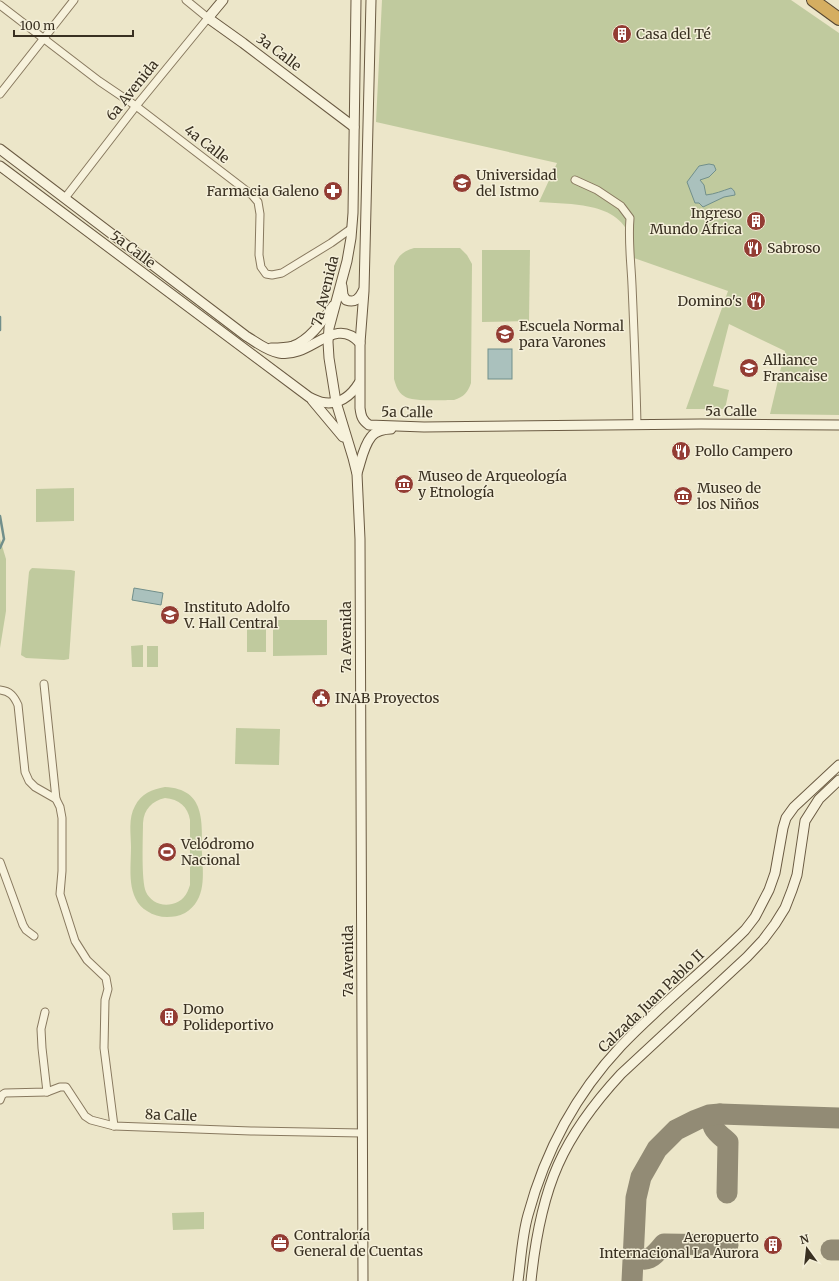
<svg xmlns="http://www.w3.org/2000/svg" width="839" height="1281" viewBox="0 0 839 1281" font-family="Merriweather,serif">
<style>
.green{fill:#c0ca9e;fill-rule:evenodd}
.water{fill:#aac1bd;stroke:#718f8b}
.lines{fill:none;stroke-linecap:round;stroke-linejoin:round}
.stream{stroke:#718f8b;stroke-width:2.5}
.taxiway{stroke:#928b75;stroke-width:21}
.street-casing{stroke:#88795f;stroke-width:9}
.secondary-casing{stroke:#6a5a42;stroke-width:11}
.highway-casing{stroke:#564733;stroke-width:14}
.street{stroke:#f7f2dc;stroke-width:7}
.secondary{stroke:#f7f2dc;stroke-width:9}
.highway{stroke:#d5ae61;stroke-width:12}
.labels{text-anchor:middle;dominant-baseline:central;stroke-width:3;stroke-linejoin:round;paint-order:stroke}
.poi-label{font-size:14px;fill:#393021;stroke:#f4efd9;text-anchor:start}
.street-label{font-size:14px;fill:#393021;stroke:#f4efd9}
</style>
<rect width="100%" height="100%" fill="#ece6c9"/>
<g class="green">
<path d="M 382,0 L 791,0 L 839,33 L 839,415 L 770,414 L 785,351 L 729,324 L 713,386 L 729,390 L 725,409 L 686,409 L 728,291 L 634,258 C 632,202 582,205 539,202 L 557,163 L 376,122 Z"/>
<path d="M 414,248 L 460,248 L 467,255 L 472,264 L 471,383 C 468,392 464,397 454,400 C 443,400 411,402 404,396 C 398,392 396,386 394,379 L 394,266 C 398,256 403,251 414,248 Z"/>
<polygon points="482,250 530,250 529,321 482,322"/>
<polygon points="74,488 74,521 36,522 36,489"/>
<polygon points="0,539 6,559 6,611 0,648"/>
<polygon points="32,568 71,570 75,571 69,659 64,660 26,658 21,655 29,572 30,570"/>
<rect x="247" y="620" width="19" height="32"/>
<polygon points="273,620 327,620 327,655 273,656"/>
<polygon points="143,645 143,667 132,667 131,646"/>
<rect x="147" y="646" width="11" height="21"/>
<polygon points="236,728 280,729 279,765 235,764"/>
<path d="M 165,787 C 206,789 202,822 202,853 C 203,874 207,900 185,913 C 179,916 173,917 167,917 C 160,917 153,915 147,911 C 126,898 131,869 131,847 C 131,834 128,818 135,806 C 141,794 152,789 165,787 ZM 165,798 C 179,799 188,807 190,820 L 190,885 C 187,895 182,902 172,904 C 161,907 150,901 146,892 C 141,881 143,837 143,823 C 144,809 152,801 165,798 Z"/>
<polygon points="204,1212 204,1229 173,1230 172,1213"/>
</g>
<g class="water">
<path d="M 709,164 L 714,165 L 716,170 L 709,177 L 700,180 L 704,185 L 706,195 C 715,194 722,191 731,188 C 734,190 735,192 735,195 L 724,197 L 703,207 L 699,203 L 695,203 L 687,182 L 699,166 Z"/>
<rect x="488" y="349" width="24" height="30"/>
<polygon points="134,588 163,593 161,605 132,600"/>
</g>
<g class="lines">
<g class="stream">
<polyline points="0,317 0,330"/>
<polyline points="0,516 4,539 0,548"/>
</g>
<g class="taxiway">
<path d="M 720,1114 C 704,1125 719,1134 728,1142 L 727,1193"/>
<polyline points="831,1250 839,1250"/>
<path d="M 633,1252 C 646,1267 655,1255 664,1244 L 728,1245"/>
<polyline points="632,1281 636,1198 641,1177 657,1149 676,1130 696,1120 709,1115 720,1114 839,1118"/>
</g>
<g class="street-casing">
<g id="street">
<polyline points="0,5 99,81 136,106 252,195 258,202 260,214 259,255 261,267 266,274 272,275 282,273 331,243 352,228"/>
<polyline points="0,94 74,0"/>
<path d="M 575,180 L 597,190 L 621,206 L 630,218 C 628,240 631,262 632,285 C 634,331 636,378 637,425"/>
<polyline points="65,198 136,106 208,18 186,0"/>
<polyline points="44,684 56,799"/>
<path d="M 0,690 C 10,691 14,696 18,705 L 25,772 L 29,781 L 35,787 L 56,799 L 60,807 L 62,818 L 62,871 L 60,894 L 75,941 L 87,960 L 106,978 L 108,989 L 105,1000 L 104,1048 L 114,1126"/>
<polyline points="0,862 23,925 26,930 34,936"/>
<polyline points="45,1012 41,1029 42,1048 47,1092"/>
<polyline points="0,1100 2,1095 5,1093 47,1092 60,1087 66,1087 85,1116 91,1120 114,1126 251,1131 362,1133"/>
</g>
</g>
<g class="secondary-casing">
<g id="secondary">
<polyline points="223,0 208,18 243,43 354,127"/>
<polyline points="356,0 353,213 351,238 347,261 329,328 328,342 329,358 336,402 353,458 357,474 360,539 363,1281"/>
<path d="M 371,0 L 364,291 L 360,343 L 360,408 C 361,416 362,420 369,425 L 424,427 L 701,424 L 839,425"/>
<path d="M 0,149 L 246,336 C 256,342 267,351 279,353 C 311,359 334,314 360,343"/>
<path d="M 0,166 L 309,397 C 313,399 317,401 321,402 C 338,406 351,396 359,383"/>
<path d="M 342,286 L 343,295 L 346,300 C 355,303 359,299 363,291"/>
<path d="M 271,348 C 278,348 286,348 293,346 C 311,339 323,320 333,306"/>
<polyline points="312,400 343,437"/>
<path d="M 357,473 C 361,462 363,447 371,437 C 375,431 385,429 391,429"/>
<path d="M 518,1281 C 521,1259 522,1236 528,1215 C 545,1152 576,1094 621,1046 C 660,1005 705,970 745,930 L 755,917 L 769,890 L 775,873 L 783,828 L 786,818 L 794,807 L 839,765"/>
<path d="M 531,1281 C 535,1242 542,1201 558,1165 C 573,1131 596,1101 621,1074 L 747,957 L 763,940 L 775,924 L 785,908 L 792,890 L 797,875 L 805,821 L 819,799 L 839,780"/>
</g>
</g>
<g class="highway-casing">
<polyline id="highway" points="813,0 839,19"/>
</g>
<use href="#street" class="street"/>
<use href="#secondary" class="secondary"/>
<use href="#highway" class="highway"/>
</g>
<defs>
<g id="building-disc" transform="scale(1)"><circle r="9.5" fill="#933c33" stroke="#f4efd9"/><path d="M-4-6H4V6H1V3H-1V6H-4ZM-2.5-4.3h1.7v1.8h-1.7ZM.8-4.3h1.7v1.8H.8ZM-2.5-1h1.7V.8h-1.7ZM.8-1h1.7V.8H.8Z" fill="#fff"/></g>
<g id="university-disc" transform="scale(1)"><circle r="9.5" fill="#933c33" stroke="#f4efd9"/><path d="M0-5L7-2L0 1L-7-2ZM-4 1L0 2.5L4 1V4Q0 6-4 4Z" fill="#fff"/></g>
<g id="pharmacy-disc" transform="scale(1)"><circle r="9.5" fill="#933c33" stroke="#f4efd9"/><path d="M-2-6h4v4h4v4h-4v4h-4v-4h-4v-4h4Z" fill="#fff"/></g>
<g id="restaurant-disc" transform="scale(1)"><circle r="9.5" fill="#933c33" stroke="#f4efd9"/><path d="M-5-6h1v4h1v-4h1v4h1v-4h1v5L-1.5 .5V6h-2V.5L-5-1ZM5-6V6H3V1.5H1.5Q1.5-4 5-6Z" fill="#fff"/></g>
<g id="school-disc" transform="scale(1)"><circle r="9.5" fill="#933c33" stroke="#f4efd9"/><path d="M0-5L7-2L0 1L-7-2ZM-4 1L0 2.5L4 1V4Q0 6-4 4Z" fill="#fff"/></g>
<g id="museum-disc" transform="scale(1)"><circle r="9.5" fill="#933c33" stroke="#f4efd9"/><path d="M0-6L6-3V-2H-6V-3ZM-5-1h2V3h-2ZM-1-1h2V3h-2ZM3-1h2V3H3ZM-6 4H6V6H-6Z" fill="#fff"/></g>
<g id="civic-disc" transform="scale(1)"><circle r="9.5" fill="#933c33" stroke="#f4efd9"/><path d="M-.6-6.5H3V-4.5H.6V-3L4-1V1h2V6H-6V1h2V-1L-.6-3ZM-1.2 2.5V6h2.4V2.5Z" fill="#fff"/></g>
<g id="stadium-disc" transform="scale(1)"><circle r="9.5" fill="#933c33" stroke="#f4efd9"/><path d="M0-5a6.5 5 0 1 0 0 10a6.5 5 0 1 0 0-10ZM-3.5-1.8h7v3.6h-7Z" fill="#fff"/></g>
<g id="office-disc" transform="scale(1)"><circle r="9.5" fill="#933c33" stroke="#f4efd9"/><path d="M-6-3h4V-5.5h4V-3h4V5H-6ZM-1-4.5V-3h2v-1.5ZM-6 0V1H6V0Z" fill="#fff"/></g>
</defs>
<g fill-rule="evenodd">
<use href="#building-disc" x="622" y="34"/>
<use href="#university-disc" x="462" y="183"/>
<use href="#pharmacy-disc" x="333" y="191"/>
<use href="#building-disc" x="756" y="221"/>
<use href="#restaurant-disc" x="753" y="248"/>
<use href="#restaurant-disc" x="756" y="301"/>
<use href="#school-disc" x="505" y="334"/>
<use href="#school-disc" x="749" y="368"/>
<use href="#restaurant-disc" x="681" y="451"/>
<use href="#museum-disc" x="404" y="484"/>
<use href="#museum-disc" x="683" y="496"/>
<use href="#school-disc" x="170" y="615"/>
<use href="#civic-disc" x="321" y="698"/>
<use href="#stadium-disc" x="167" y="852"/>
<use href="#building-disc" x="169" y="1017"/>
<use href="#office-disc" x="280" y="1243"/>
<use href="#building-disc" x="773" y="1245"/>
</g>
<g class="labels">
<g class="poi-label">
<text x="636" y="34">Casa del Té</text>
<text x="476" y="175">Universidad<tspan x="476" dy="16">del Istmo</tspan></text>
<text x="319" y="191" text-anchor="end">Farmacia Galeno</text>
<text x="742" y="213" text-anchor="end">Ingreso<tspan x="742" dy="16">Mundo África</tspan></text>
<text x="767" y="248">Sabroso</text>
<text x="742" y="301" text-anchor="end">Domino's</text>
<text x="519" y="326">Escuela Normal<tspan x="519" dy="16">para Varones</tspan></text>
<text x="763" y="360">Alliance<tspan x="763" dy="16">Francaise</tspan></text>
<text x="695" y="451">Pollo Campero</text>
<text x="418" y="476">Museo de Arqueología<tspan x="418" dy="16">y Etnología</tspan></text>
<text x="697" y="488">Museo de<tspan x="697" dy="16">los Niños</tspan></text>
<text x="184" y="607">Instituto Adolfo<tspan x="184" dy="16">V. Hall Central</tspan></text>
<text x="335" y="698">INAB Proyectos</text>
<text x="181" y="844">Velódromo<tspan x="181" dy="16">Nacional</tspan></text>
<text x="183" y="1009">Domo<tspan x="183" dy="16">Polideportivo</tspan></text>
<text x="294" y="1235">Contraloría<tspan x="294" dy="16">General de Cuentas</tspan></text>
<text x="759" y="1237" text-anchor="end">Aeropuerto<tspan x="759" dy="16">Internacional La Aurora</tspan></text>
</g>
<g class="street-label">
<text transform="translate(279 52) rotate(37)">3a Calle</text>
<text transform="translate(132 90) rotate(-51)">6a Avenida</text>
<text transform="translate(207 144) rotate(38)">4a Calle</text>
<text transform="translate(133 249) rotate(37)">5a Calle</text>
<text transform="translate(325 291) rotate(-76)">7a Avenida</text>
<text x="731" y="411">5a Calle</text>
<text transform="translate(407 412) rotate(1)">5a Calle</text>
<text transform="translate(346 637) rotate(-90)">7a Avenida</text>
<text transform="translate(348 961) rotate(-90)">7a Avenida</text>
<text transform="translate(651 1001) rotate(-44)">Calzada Juan Pablo II</text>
<text transform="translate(171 1115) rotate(2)">8a Calle</text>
</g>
</g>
<g transform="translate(807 1249) rotate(345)" stroke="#f4efd9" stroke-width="3" paint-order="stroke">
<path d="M0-3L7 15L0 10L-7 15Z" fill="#393021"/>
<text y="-6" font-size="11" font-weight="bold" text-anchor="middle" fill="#393021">N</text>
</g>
<path d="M14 30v6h119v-6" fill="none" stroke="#393021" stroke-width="2"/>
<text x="20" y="30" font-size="12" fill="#393021" stroke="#f4efd9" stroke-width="3" paint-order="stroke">100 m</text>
</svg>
